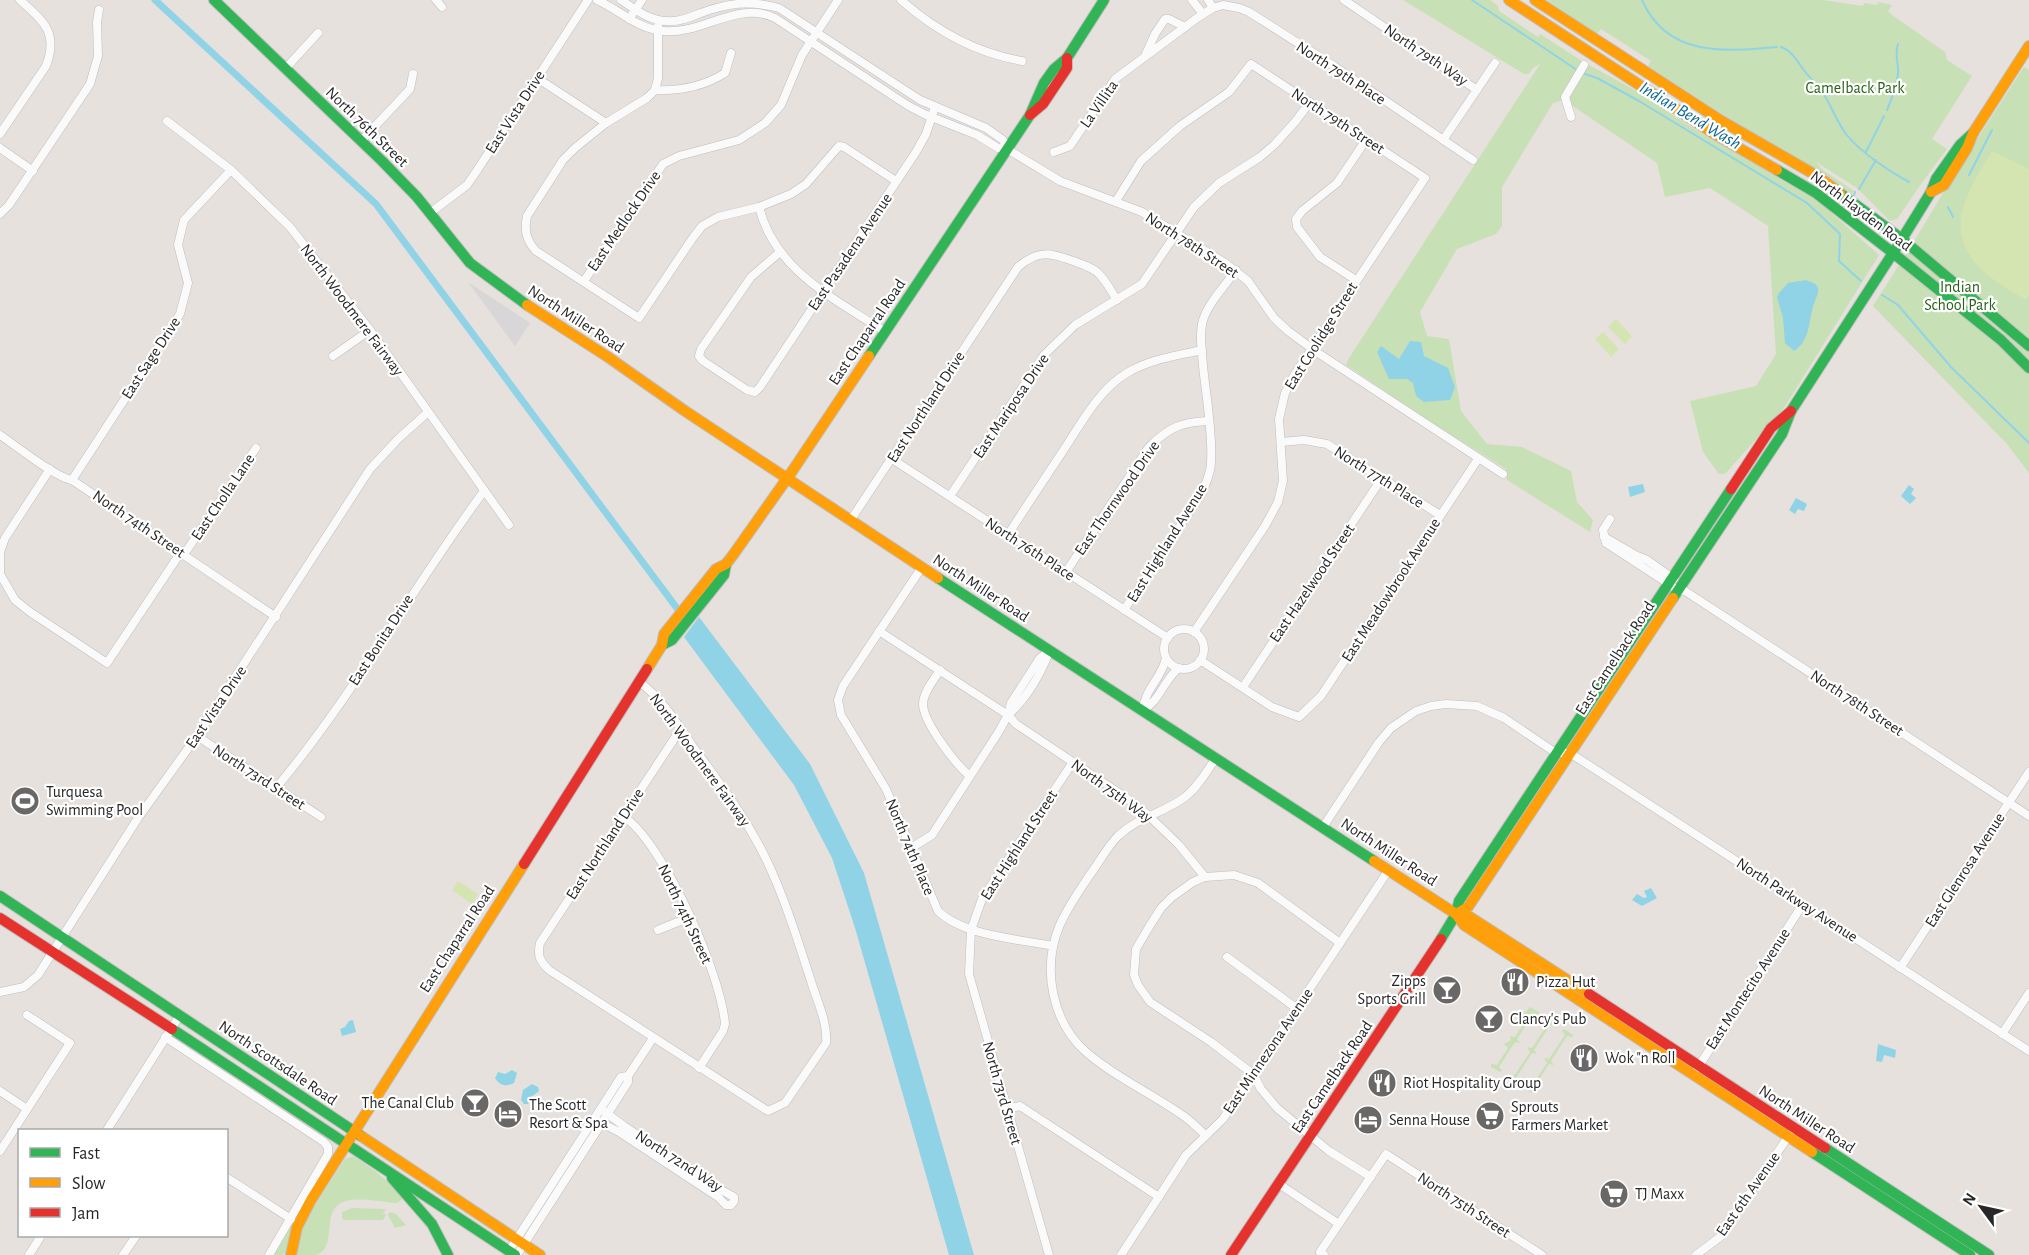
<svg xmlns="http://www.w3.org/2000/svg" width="2029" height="1255" viewBox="0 0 2029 1255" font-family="'Alegreya Sans',sans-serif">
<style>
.industrial{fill:#d9d6d8}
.green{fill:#c8e0b5}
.pitch{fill:#d4e5b2}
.water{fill:#90d3e7}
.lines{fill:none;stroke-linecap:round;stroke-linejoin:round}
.stream{stroke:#90d3e7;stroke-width:2}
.canal{stroke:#90d3e7;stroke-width:7}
.street-casing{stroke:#bfbdbe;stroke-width:9}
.fast-casing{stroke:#bfbdbe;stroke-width:12}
.slow-casing{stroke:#bfbdbe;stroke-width:12}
.jam-casing{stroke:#bfbdbe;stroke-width:12}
.street{stroke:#fbfafa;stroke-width:8}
.fast{stroke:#30b455;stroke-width:10}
.slow{stroke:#ff9f0a;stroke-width:10}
.jam{stroke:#e5322d;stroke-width:10}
.labels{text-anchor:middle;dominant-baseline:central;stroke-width:4.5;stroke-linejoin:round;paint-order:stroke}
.street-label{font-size:16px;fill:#272727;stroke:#fff}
.park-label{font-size:16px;fill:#2a611a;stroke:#fff}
.poi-label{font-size:16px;fill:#272727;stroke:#fff;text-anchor:start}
.water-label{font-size:18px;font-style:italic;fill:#0f6993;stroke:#fff}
</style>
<rect width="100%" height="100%" fill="#e6e1dc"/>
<polygon class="industrial" points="468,282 530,323 515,346"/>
<g class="green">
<polygon points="1403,0 1490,0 1498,6 1499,11 1538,37 1540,34 1585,63 1633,89 1696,130 1818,201 1879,255 1784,408 1725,474 1719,474 1703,452 1690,401 1756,386 1776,354 1768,226 1710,188 1665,197 1657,163 1564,100 1553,103 1502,187 1502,226 1496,234 1457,249 1420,312 1427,336 1449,339 1461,411 1487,444 1522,447 1571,471 1577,502 1593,520 1590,532 1507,480 1506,469 1434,424 1346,365 1349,358 1540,64 1533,68 1529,74 1524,74"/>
<polygon points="1547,0 1823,0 1863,6 1864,3 1877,5 1878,2 1892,5 1888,11 1892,15 1945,52 1947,60 1972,76 1932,139 1947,149 1921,184 1897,219 1890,221 1857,188 1816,162 1823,170 1854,191 1852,194 1818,170 1722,114 1648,66 1651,61 1601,29 1597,34"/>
<polygon points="2024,67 2029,70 2029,473 2007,444 1873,306 1921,230 1955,173"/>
<polygon points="1530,1007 1539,1012 1538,1015 1533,1014 1517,1039 1520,1043 1515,1042 1499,1067 1502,1070 1500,1072 1491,1067 1491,1064 1497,1065 1508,1048 1504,1044 1511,1040 1510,1036 1515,1037 1526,1020 1522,1016"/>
<polygon points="1547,1018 1556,1024 1556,1026 1550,1025 1534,1050 1537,1054 1532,1053 1516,1078 1520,1081 1517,1083 1508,1078 1508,1075 1514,1076 1530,1052 1527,1047 1532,1048 1548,1024 1545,1020"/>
<polygon points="1564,1029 1573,1035 1573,1037 1567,1036 1551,1061 1554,1065 1549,1064 1533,1089 1536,1092 1534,1094 1525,1089 1525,1086 1531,1087 1547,1063 1544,1058 1549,1059 1565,1035 1562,1031"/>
<polygon points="331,1152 332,1154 294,1222 287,1252 282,1255 273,1255"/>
<path d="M 353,1156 L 375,1171 L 405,1197 L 397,1203 C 381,1202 362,1197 346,1201 C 318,1209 340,1247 316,1255 C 311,1255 303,1255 297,1255 L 296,1252 L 301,1230 L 305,1221 L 345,1159 Z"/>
<polygon points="352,1208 386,1209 383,1214 386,1214 383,1220 344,1220 342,1218 342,1212"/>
<polygon points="390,1212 396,1214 406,1225 395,1228 388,1215"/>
</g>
<g class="pitch">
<path d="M 1992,151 L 2029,169 L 2029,295 L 2025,300 C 2012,291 1995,282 1983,271 C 1940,231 1968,191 1992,151 Z"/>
<polygon points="1616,319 1632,336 1625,344 1608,327"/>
<polygon points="1603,332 1619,349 1611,357 1595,339"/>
<polygon points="458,881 478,894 472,904 452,890"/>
</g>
<g class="water">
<path d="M 1806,280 C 1810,282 1817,283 1818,288 C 1819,294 1814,302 1813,307 C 1808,325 1810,340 1794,351 L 1785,343 L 1783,318 L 1777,297 L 1779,293 L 1788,283 Z"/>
<polygon points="1410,341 1421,342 1424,356 1448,368 1455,387 1450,400 1424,402 1416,396 1413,383 1407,379 1389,379 1377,352 1381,346 1399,359"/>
<polygon points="1643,484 1645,492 1630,497 1628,487"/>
<polygon points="1909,485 1914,489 1911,494 1916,498 1910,504 1901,496"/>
<polygon points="1796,498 1807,504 1804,511 1798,509 1795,514 1789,510"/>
<polygon points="699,617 810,764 864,873 974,1255 949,1255 855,928 832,858 794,785 684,637"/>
<polygon points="31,789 31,791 34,791 35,794 38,794 36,805 33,810 30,811 29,808 26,808 25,805 15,804 14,799 18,798 18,795 22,794 23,797 26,796 25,790"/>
<polygon points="1651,888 1657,898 1642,906 1632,900 1637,894 1644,898 1647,897 1644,891"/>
<polygon points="353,1020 356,1032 342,1036 340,1029 345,1027 349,1021"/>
<polygon points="1878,1044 1896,1050 1895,1058 1884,1055 1882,1062 1876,1061"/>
<path d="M 512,1070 L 517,1073 L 514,1083 C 506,1087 500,1086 495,1078 L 498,1072 L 505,1074 Z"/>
<polygon points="532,1084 538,1087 539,1091 531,1097 528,1104 524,1104 521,1100 523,1090"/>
</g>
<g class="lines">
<g class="stream">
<polyline points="1472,0 1577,70"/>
<path d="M 1642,0 C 1667,57 1724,52 1777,47"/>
<path d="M 1781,47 C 1793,51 1798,63 1806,73 C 1811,79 1817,84 1821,90 C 1831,104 1836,121 1846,134 C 1860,152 1890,172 1909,182"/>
<polyline points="1582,73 1597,78 1639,101 1807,203 1840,234 1839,261 1861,281"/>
<path d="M 1887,110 C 1892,98 1899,81 1898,68 C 1897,58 1895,54 1898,44"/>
<polyline points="1866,152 1884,116"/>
<polyline points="1969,175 1992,130"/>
<polyline points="1859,189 1876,160"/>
<polyline points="1854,195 1855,192"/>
<polyline points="1948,207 1953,217"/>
<polyline points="1882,295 1898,305 1951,367 2029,443"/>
</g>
<polyline class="canal" points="155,0 376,204 682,615"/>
<g class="street-casing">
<g id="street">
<polyline points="436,0 442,7"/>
<path d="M 597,0 C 620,10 637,29 663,31 C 702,35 737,0 775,18 L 907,105 L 924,114 L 977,135 L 998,148 L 1007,149 L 1060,181 L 1142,212 L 1225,263 L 1248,281 L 1274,318 L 1288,331 L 1318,353 L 1503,474"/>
<path d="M 621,0 C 635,9 649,21 667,21 C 677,22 689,18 698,14 C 728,3 748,0 779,8 L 920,100 L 986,128 L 1003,140 L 1007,149"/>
<path d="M 901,0 C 936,31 976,53 1022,61"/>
<polyline points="1192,0 1203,14"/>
<polyline points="1208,0 1213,8"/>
<polyline points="1344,0 1477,90"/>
<polyline points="629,19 642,0"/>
<path d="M 731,53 L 725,73 C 703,87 680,91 655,90 L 647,98 L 606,123 L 575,148 L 563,160 L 527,216 C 524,230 526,240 536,251 L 639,318 L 692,239 L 702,226 L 718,217 L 759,207 L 791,194 L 806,184 L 839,146 L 844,147 L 896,181"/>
<polyline points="1146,54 1155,34 1165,19 1169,19 1185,27"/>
<polyline points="285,69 318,33"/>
<polyline points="537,78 606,123"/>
<polyline points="655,90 658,78 658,26"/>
<polyline points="1571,117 1565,97 1584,65"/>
<polyline points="167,121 231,170 290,227 370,330 509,525"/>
<path d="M 0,134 L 46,66 C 59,32 43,21 20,0"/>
<polyline points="1443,140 1495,63"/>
<polyline points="361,141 410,89 413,74"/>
<polyline points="0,148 33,171"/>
<polyline points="1054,152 1070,146 1115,79 1197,18 1213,8 1223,5 1239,8 1249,12 1334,66 1473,160"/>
<polyline points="1116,201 1141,161 1180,126 1229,92 1251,64 1425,178 1293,377 1285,393 1279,419 1283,481 1278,502 1265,526 1194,632"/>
<path d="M 759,207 C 775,271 834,298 885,332"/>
<polyline points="430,213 467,185 476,172 588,0"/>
<polyline points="0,214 9,205 90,84 98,56 97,22 99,10"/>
<polyline points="780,252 751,277 701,349 699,356 703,361 747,390 755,392 760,387 916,152 926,134 935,107"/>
<polyline points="1356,280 1320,257 1297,227 1296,219 1302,211 1337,183 1366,140"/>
<polyline points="584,281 663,164 679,156 739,140 765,123 781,105 802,55 838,0"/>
<polyline points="333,356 370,330"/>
<path d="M 0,435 C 15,445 56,478 72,480 L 276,617"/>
<polyline points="1281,442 1304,440 1327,444 1440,515"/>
<polyline points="892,459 1168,638"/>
<polyline points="72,480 180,314 188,283 178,245 184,220 231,170"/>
<polyline points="950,496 1044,355 1075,325 1142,284 1194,207 1219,183 1260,157 1274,145 1295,122 1310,102"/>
<polyline points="1610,519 1603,530 1606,543 1678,590 1685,591 2029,816"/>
<path d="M 850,521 L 1018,267 C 1039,249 1051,253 1076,262 C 1083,265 1091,267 1097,272 C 1106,280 1111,291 1117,300"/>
<path d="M 1008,535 C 1025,508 1043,481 1061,454 C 1080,426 1097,391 1127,373 C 1150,359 1176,356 1202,350"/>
<polyline points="1604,537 1637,556 1647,560 1674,579"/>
<path d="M 922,567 L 843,686 L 838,700 L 841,715 L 886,789 L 938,911 C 964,936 1018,939 1053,946"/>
<polyline points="0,572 0,552 5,538 50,469"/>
<path d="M 1066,572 L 1149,447 C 1168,428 1181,422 1208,421"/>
<polyline points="0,574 15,600 30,612 107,663 181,552 187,550 256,448"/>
<path d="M 1124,610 L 1202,493 C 1206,483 1211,473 1211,462 C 1213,434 1206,395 1203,366 C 1202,351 1199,334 1203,320 C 1209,302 1225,286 1236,270"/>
<circle cx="1184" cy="649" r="20"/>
<polyline points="879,631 1008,715 1016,724 1125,797 1148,815 1179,845 1205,877 1234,875 1258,883 1340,943"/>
<polyline points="1200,660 1272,707 1299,717 1321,696 1478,459"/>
<path d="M 940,670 C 934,680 924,691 923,703 C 922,721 956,765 970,776"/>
<path d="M 639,682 C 661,697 677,723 692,745 C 719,782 747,819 767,861 C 785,899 798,941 811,981 C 817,1001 828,1023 826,1043 L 785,1103 L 768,1111 L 549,970 C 540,961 537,956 540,943 L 676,736 L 682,731"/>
<polyline points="1243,687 1382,478"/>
<path d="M 1143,710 C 1144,690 1162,678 1166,658"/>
<path d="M 1143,710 C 1160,701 1164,679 1179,668"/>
<path d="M 1008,715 C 1026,699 1041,674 1049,652"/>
<polyline points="197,736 321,817"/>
<path d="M 276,788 C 354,695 412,588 484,491"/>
<path d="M 623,816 C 665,844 721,975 725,1024 L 723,1031 L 699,1068"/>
<polyline points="1323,827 1379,742 1391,728 1416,711 1431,706 1446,704 1477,706 1504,718 1556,753 1570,753 2029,1051"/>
<polyline points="911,848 932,835 998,733 1008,715 1011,703 1040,658 1050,650"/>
<polyline points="1205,877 1193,882 1172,897 1161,908 1149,927 1136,949 1134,975 1138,985 1150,1002 1211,1042 1253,1074 1261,1089 1277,1108 1329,1151 1371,1177"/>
<polyline points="658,930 690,917"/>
<polyline points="1227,957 1296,1008"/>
<polyline points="1900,968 2029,772"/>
<polyline points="0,992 24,987 38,975 138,818 197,736 370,469 399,438 427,413"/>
<polyline points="2002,1034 2029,993"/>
<polyline points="165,1037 324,1142 328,1147 328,1154 269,1255"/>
<polyline points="1697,1069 1803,904"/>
<polyline points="0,1091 27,1109"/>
<polyline points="1007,1109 1020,1106 1159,1197"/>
<polyline points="594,1119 619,1132 718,1197 726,1205 731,1205 734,1201 734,1197 723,1191 624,1126 601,1109"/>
<polyline points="107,1130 180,1015"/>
<path d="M 1205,1135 C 1199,1129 1192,1122 1185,1117 C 1153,1094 1116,1078 1086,1052 C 1052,1022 1042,969 1059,927 C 1067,908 1078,893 1089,876 C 1099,863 1107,847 1118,836 C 1138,817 1164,813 1185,797 C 1198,787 1207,771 1216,758"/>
<polyline points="0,1151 70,1043 27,1015"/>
<polyline points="226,1177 291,1219"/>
<polyline points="1279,1184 1339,1224"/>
<polyline points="509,1251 621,1077 628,1076"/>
<polyline points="29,1255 41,1236"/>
<polyline points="123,1255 136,1236"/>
<polyline points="517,1255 628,1082 628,1076 653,1038"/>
<polyline points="1049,1255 969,974 971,930 982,899 1073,762"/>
<polyline points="1121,1255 1186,1155 1223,1119 1388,871"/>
<polyline points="1324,1255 1320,1252 1386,1154 1542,1255"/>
<polyline points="1696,1255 1720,1237 1790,1134"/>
</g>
</g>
<g class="fast-casing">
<g id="fast">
<polyline points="214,0 382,161 417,197 470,263 527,305"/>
<polyline points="1777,170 1816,193 1893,253"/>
<polyline points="1840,193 1902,239 1931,192 1936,179 1960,145 1973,133"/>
<polyline points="1893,253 2001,340 2029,368"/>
<polyline points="869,356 1030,115 1044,83 1054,69 1067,58 1104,0"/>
<polyline points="938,578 1374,861"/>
<polyline points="1673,598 1782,434 1791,411 1902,239 2029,346"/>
<polyline points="662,645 672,640 724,575 726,564"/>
<polyline points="0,896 361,1136"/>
<polyline points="1441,939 1456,914 1459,901 1731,489"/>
<polyline points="172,1029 515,1255"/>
<polyline points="1825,1148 1989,1255"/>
<polyline points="1812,1152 1970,1255"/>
<polyline points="392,1178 432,1224 448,1255"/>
</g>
</g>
<g class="slow-casing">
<g id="slow">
<polyline points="1509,0 1713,133 1777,170"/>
<polyline points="1535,0 1720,120 1819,177 1840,193"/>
<polyline points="1931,192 1944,185 1967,148 1973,133 2029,46"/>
<polyline points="527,305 608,357 685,411 938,578"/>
<polyline points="647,669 662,645 664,634 716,569 726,564 733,555 793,470 869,356"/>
<polyline points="1374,861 1456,914 1470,917 1589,994"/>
<polyline points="1456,914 1464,925 1812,1152"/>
<polyline points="1456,914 1468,907 1673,598"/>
<polyline points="361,1136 540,1255"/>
<polyline points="291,1255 297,1227 311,1200 524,864"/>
</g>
</g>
<g class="jam-casing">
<g id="jam">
<polyline points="1030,115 1043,104 1067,68 1067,58"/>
<polyline points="1731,489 1771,428 1791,411"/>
<polyline points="524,864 647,669"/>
<polyline points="0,918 172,1029"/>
<polyline points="1589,994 1825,1148"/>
<polyline points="1231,1255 1441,939"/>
</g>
</g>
<use href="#street" class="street"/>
<use href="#fast" class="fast"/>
<use href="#slow" class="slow"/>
<use href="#jam" class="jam"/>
</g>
<defs>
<g id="stadium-disc" transform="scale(1.5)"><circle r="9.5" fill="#6a6866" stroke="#fff"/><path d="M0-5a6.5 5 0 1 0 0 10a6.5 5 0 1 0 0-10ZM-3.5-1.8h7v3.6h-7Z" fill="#fff"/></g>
<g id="restaurant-disc" transform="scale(1.5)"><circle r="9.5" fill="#6a6866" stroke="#fff"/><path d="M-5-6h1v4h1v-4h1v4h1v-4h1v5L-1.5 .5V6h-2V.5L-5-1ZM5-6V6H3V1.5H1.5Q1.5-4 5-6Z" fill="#fff"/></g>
<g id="bar-disc" transform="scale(1.5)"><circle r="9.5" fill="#6a6866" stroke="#fff"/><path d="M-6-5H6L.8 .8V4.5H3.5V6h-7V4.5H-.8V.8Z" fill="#fff"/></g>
<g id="hotel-disc" transform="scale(1.5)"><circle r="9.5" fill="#6a6866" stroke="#fff"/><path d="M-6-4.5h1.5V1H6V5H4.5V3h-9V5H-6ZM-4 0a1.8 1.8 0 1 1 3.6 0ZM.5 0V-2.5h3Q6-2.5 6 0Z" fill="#fff"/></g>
<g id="supermarket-disc" transform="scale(1.5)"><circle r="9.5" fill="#6a6866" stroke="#fff"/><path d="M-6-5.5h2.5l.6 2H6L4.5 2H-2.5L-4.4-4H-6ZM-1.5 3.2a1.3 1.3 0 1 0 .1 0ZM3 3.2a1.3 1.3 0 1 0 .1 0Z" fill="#fff"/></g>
</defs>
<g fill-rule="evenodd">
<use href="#stadium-disc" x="25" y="801"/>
<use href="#restaurant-disc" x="1515" y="982"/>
<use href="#bar-disc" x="1447" y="990"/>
<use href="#bar-disc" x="1489" y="1019"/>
<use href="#restaurant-disc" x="1584" y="1058"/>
<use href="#restaurant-disc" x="1382" y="1083"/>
<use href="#bar-disc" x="475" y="1103"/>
<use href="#hotel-disc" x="508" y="1114"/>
<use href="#supermarket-disc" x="1490" y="1116"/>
<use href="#hotel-disc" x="1368" y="1120"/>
<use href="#supermarket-disc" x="1614" y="1194"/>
</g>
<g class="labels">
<g class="street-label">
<text transform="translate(1426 55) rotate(34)">North 79th Way</text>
<text transform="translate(1341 73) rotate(33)">North 79th Place</text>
<text transform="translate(1099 104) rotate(-55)">La Villita</text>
<text transform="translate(515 112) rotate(-57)">East Vista Drive</text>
<text transform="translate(1338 121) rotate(33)">North 79th Street</text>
<text transform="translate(367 127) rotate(44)">North 76th Street</text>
<text transform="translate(1861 211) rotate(37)">North Hayden Road</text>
<text transform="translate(624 221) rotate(-56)">East Medlock Drive</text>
<text transform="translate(1192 245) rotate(33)">North 78th Street</text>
<text transform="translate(850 252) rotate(-56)">East Pasadena Avenue</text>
<text transform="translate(352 310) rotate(53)">North Woodmere Fairway</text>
<text transform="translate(576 319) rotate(33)">North Miller Road</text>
<text transform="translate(867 332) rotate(-56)">East Chaparral Road</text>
<text transform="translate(1321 336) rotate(-58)">East Coolidge Street</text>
<text transform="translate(151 358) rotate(-57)">East Sage Drive</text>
<text transform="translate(1011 406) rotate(-56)">East Mariposa Drive</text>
<text transform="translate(926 407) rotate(-57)">East Northland Drive</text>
<text transform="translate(1379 477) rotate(32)">North 77th Place</text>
<text transform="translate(223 497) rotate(-56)">East Cholla Lane</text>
<text transform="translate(1117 498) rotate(-55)">East Thornwood Drive</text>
<text transform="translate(139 524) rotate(34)">North 74th Street</text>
<text transform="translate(1167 543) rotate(-58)">East Highland Avenue</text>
<text transform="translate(1030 549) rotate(33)">North 76th Place</text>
<text transform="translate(1312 583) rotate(-56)">East Hazelwood Street</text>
<text transform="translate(981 588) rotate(33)">North Miller Road</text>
<text transform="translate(1391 590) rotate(-57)">East Meadowbrook Avenue</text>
<text transform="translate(381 640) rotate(-57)">East Bonita Drive</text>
<text transform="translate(1615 658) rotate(-57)">East Camelback Road</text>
<text transform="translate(1857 703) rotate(33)">North 78th Street</text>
<text transform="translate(216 707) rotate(-56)">East Vista Drive</text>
<text transform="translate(700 760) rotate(54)">North Woodmere Fairway</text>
<text transform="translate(259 777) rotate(33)">North 73rd Street</text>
<text transform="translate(1112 791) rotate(36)">North 75th Way</text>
<text transform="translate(605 844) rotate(-57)">East Northland Drive</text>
<text transform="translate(1019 845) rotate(-57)">East Highland Street</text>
<text transform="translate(910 847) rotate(67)">North 74th Place</text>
<text transform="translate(1389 852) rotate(33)">North Miller Road</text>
<text transform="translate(1965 870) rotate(-57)">East Glenrosa Avenue</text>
<text transform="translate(1797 900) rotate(33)">North Parkway Avenue</text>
<text transform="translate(685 914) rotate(65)">North 74th Street</text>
<text transform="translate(457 939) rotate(-57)">East Chaparral Road</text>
<text transform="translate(1748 989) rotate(-57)">East Montecito Avenue</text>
<text transform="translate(1268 1051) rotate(-56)">East Minnezona Avenue</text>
<text transform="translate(278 1063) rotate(34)">North Scottsdale Road</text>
<text transform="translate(1332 1077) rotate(-56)">East Camelback Road</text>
<text transform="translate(1002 1093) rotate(74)">North 73rd Street</text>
<text transform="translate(1807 1119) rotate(33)">North Miller Road</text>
<text transform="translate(679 1161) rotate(33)">North 72nd Way</text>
<text transform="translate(1748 1194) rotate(-55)">East 6th Avenue</text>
<text transform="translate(1464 1205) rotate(33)">North 75th Street</text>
</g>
<g class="park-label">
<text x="1855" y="88">Camelback Park</text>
<text x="1960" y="287">Indian<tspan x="1960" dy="18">School Park</tspan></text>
</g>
<g class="poi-label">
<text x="46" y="792">Turquesa<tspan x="46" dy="18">Swimming Pool</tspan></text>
<text x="1426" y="981" text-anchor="end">Zipps<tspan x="1426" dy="18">Sports Grill</tspan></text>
<text x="1536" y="982">Pizza Hut</text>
<text x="1510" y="1019">Clancy's Pub</text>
<text x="1605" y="1058">Wok "n Roll</text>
<text x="1403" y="1083">Riot Hospitality Group</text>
<text x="454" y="1103" text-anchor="end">The Canal Club</text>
<text x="529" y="1105">The Scott<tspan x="529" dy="18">Resort &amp; Spa</tspan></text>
<text x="1511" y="1107">Sprouts<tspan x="1511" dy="18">Farmers Market</tspan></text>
<text x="1389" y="1120">Senna House</text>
<text x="1635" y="1194">TJ Maxx</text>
</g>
<g class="water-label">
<text transform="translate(1690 116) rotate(31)">Indian Bend Wash</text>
</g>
</g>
<rect x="18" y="1129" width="210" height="108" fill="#ffffff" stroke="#a9a9a9" stroke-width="1.5"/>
<rect x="30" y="1148" width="30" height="9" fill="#30b455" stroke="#a9a9a9" stroke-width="1.5"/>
<text x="72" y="1159" font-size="18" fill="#272727">Fast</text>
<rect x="30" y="1178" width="30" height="9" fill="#ff9f0a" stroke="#a9a9a9" stroke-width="1.5"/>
<text x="72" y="1189" font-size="18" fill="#272727">Slow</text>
<rect x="30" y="1208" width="30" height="9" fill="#e5322d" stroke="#a9a9a9" stroke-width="1.5"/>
<text x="72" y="1219" font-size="18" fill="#272727">Jam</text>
<g transform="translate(1981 1207) rotate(303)" stroke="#ffffff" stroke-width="4.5" paint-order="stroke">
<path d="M0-4.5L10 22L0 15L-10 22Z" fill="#272727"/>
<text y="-9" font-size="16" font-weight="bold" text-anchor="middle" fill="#272727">N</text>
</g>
</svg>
